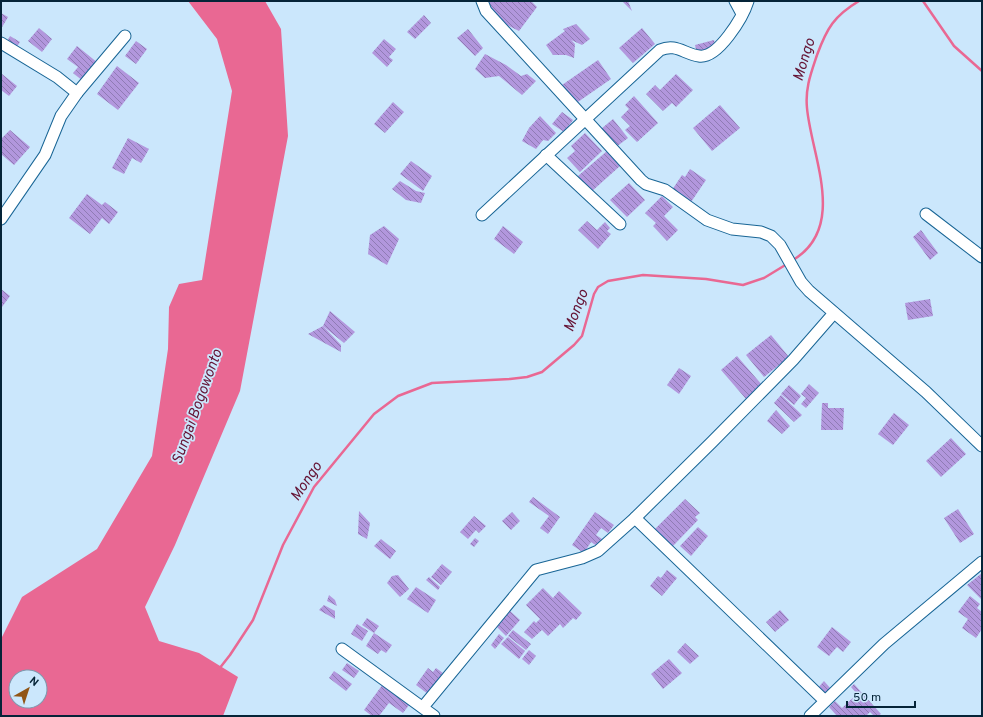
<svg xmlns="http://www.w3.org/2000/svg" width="983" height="717" viewBox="0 0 983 717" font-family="Overpass,sans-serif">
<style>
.water{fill:#e96893;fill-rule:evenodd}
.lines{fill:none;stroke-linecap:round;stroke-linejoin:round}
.stream{stroke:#e96893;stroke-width:2.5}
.building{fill:url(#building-back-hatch)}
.minor-casing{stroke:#186595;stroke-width:13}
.minor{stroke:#fff;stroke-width:11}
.labels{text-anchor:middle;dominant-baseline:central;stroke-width:3.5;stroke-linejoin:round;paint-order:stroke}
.water-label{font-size:15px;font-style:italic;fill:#651435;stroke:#cbe7fc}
</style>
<defs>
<pattern id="building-back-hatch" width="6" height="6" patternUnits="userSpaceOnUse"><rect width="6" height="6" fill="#b297dd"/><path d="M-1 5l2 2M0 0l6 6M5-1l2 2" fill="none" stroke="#8f7bb4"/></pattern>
</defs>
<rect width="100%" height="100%" fill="#cbe7fc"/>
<path class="water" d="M 188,1 L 265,1 L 281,29 L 288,136 L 240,391 L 175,545 L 145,607 L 159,641 L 199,653 L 238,677 L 223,716 L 1,716 L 1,639 L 22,597 L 97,549 L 152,456 L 168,349 L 169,307 L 179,284 L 202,280 L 232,91 L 217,39 ZM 16,677 L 40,677 L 40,701 L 16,701 Z"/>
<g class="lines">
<g class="stream">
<polyline points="923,1 954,46 982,71"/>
<path d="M 793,260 C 848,227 811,155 807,108 C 805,88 811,73 817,55 C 827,28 834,16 859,1"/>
<polyline points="219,669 230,655 253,620 283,545 314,487 374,414 398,396 432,383 510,379 527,377 542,372 574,345 582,336 594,294 598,287 608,281 643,275 706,279 743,285 764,278 787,264"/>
</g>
</g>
<g class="building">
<polygon points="488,1 531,1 537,7 519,31 505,24 497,17"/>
<polygon points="622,1 628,1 632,11"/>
<polygon points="1,13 8,17 1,29"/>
<polygon points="424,15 431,23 415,39 407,32"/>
<polygon points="576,24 590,39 582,45 571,40 575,44 574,58 566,55 553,55 546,45 565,31 563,29"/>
<polygon points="39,28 52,39 42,52 28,41"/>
<polygon points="642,28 655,44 633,63 619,48"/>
<polygon points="468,29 483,48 475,56 457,38"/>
<polygon points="10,36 20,42 16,48 6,43"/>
<polygon points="384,39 396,49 389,57 393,60 387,67 372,53"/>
<polygon points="714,40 716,48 697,53 695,45"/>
<polygon points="136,41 147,49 136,64 125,56"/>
<polygon points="77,46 98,63 83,81 73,73 78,67 67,59"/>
<polygon points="485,54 506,65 521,76 527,74 536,81 522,95 499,76 485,78 475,69"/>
<polygon points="598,60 611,79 575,104 562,85"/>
<polygon points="117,66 139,83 118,110 97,94"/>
<polygon points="2,74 17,86 9,96 1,90"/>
<polygon points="676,74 693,90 676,107 672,103 663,111 646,94 655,85 660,90"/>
<polygon points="634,96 658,123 637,142 625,130 630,126 621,117 629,109 625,105"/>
<polygon points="393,102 404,112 385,133 374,124"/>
<polygon points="720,105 740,128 712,151 693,128"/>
<polygon points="562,112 573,120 564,132 552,124"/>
<polygon points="540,116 556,133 548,141 543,140 536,149 522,141 529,128"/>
<polygon points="613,119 628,138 616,147 601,129"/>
<polygon points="10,130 30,147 14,165 1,154 1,139"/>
<polygon points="585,133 602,151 580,172 567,158 575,151 571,146"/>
<polygon points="128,138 149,149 141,163 132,158 124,174 112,168"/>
<polygon points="607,151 620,166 591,192 578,176"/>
<polygon points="411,161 432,176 423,191 400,174"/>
<polygon points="690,169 706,180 691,202 672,190 682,175 685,177"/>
<polygon points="400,181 416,191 425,193 421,203 406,200 392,189"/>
<polygon points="629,183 645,200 627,217 610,200"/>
<polygon points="87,194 102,205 105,202 118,212 109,224 102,218 90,234 69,218"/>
<polygon points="662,196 673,207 664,216 678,230 667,241 653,226 656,223 645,213"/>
<polygon points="587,221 597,230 605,222 610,228 607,231 611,234 598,249 578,230"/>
<polygon points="384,226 399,239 387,265 368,254 370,235"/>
<polygon points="503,226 523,242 514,254 494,239"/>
<polygon points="921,230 938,253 930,260 913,237"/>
<polygon points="1,289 10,296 2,307 1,306"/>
<polygon points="930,299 933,316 908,320 905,303"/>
<polygon points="330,311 355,332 344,343 323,326"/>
<polygon points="323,326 341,345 341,352 308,334"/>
<polygon points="771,335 789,357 764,377 746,355"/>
<polygon points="737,356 762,385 746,399 721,370"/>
<polygon points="679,368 691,376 679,394 667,385"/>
<polygon points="809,384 819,393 806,408 801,404 806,398 801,394"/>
<polygon points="789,385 801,396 794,405 781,394"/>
<polygon points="781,395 802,415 794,422 774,403"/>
<polygon points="822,403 828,403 828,408 844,408 843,430 821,430"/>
<polygon points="776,410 790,426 782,434 767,421"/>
<polygon points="894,413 909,425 893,445 878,434"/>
<polygon points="951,438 966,454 941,477 926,461"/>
<polygon points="533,497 560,517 548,534 540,528 549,516 529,502"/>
<polygon points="685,499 700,513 695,517 698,520 672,547 654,530"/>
<polygon points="958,509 974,534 960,543 944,518"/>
<polygon points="359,511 370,523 367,539 358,534"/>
<polygon points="512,512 520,521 511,530 502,521"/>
<polygon points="595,512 614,525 608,533 601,528 596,535 605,541 600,548 591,542 584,553 572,545"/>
<polygon points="474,516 486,526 479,533 476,530 468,539 460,532"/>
<polygon points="698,527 708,536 691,556 680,546"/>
<polygon points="475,538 479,541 474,547 470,544"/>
<polygon points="381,539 396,551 390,559 374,546"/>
<polygon points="442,564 452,572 441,585 431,577"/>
<polygon points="667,570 677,578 662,596 650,586 658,576 661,578"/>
<polygon points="982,573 982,600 967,585"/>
<polygon points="398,575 409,589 400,597 387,583 392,576"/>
<polygon points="429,577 440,587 438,590 426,580"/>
<polygon points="416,587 436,600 428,613 407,599"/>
<polygon points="543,588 553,598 559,591 582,613 576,620 573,618 563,628 560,624 548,636 542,630 532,639 524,632 534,621 536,623 540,619 526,605"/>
<polygon points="329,595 335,600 337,606 327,601"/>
<polygon points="970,596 980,604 977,608 982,612 982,629 976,638 962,628 968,619 958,612"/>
<polygon points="324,605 335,611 335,619 319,610"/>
<polygon points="509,610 520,620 506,636 495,625"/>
<polygon points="780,610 789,620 775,632 766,622"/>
<polygon points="367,618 379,626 374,633 362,625"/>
<polygon points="357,624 368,631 362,641 351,634"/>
<polygon points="832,627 851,642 843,652 837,647 829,656 817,647"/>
<polygon points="513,630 531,644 526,650 508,636"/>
<polygon points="374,633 392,645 386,653 381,650 378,654 366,646"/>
<polygon points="499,634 504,638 495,649 491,645"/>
<polygon points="508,637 525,651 519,659 501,644"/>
<polygon points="685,643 699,656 690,664 677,652"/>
<polygon points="529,650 536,656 529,665 522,659"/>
<polygon points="669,659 682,673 663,689 651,674"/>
<polygon points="347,663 359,671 354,678 342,670"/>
<polygon points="428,668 433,672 436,668 443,673 428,694 416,685"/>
<polygon points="334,671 352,684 346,691 329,678"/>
<polygon points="824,681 831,689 824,698 817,689"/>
<polygon points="383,684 409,705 403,713 389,703 379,716 372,716 364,710"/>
<polygon points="854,684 881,714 878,716 874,716 870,712 866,716 837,716 829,707 835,701 842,708 857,694 851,687"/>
</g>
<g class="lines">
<g class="minor-casing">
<g id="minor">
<polyline points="482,1 486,11 641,180 646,184 665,190 707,220 732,229 761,232 771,236 780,245 801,282 809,291 926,392 982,446"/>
<polyline points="735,1 742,14"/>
<polyline points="1,43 57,77 77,93 61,116 45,155 1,219"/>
<polyline points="77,93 125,36"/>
<polyline points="546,155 620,224"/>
<polyline points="926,214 982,257"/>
<path d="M 482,215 L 660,50 C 676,43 684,54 699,56 C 718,59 743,17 748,1"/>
<polyline points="635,518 825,701"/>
<polyline points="342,649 434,716"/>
<polyline points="423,707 536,570 582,558 598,551 635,518 712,442 793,360 834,313"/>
<polyline points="810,716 884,644 982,562"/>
</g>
</g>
<use href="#minor" class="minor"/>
</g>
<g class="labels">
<g class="water-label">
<text transform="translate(805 60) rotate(-73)">Mongo</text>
<text transform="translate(577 311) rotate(-69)">Mongo</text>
<text transform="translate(198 407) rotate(-70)">Sungai Bogowonto</text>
<text transform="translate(307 482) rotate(-56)">Mongo</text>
</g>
</g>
<rect width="983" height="717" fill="none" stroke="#052438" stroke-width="4"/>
<g transform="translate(28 689) rotate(39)"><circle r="19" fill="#cbe7fc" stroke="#7c99ae"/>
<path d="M0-3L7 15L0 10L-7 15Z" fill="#915515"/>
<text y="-6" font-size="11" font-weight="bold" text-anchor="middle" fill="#052438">N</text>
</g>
<path d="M847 701v6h68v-6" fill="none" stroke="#052438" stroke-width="2"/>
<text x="853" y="701" font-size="12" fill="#052438" stroke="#cbe7fc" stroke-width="3" paint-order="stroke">50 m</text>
</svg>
